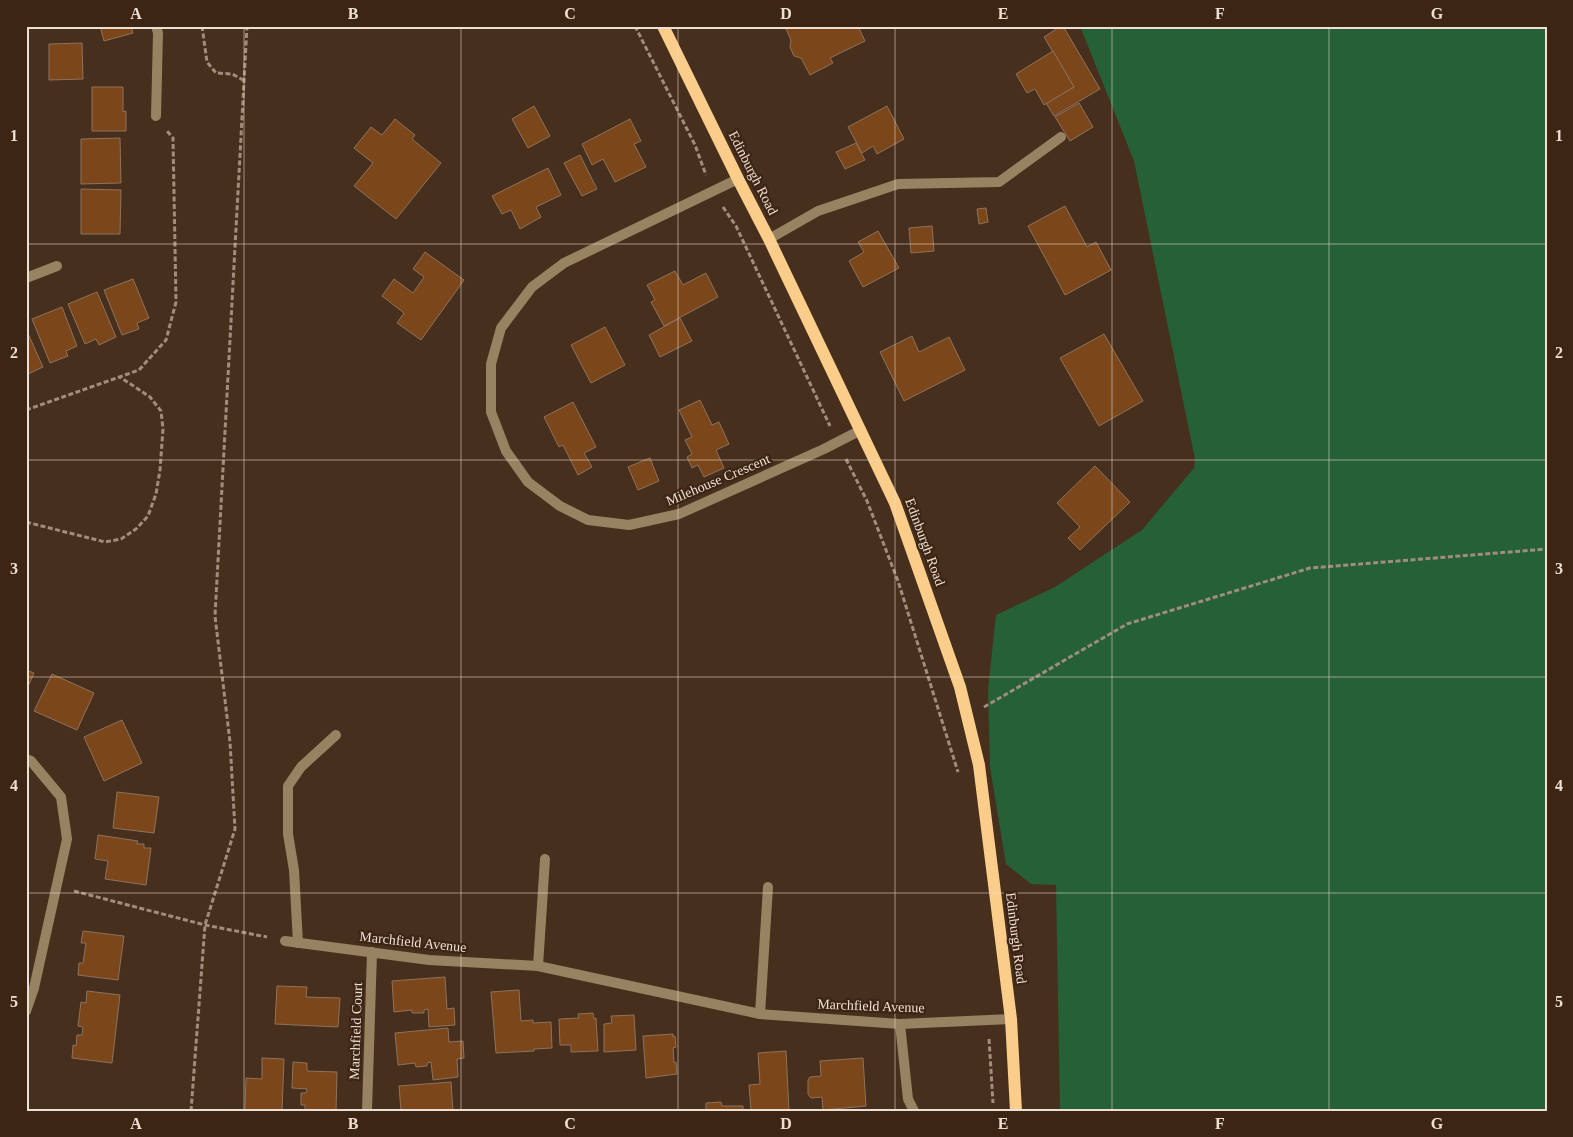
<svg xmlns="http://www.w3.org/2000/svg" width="1573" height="1137" viewBox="0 0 1573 1137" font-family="'Times New Roman',serif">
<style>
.green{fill:#256036}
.building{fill:#7b471a;stroke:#8e725e}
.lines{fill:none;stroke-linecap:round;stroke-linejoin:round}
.path{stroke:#a18d7f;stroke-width:3;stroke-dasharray:5 2.5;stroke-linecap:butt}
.lane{stroke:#978262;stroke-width:10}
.street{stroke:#978262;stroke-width:10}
.primary{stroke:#facd8b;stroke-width:12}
.grid{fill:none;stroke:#eedfd4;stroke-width:1;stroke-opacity:0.55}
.labels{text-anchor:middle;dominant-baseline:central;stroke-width:4.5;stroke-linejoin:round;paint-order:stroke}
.street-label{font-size:14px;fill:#eedfd4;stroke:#3d2514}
.neatline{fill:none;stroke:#eedfd4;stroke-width:2}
.grid-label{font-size:16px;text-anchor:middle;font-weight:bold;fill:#eedfd4}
</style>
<rect width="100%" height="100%" fill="#472f1d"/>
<polygon class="green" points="1080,26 1547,26 1547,1111 1060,1111 1056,885 1031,884 1006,864 990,767 988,689 996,615 1055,587 1142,530 1194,468 1195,459 1134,161"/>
<g class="building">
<polygon points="100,26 131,26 133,33 104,41"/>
<polygon points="787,26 858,26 865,41 830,58 833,63 810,75 801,58 794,56 790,47 791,40 786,29 788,28"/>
<polygon points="1061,26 1063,26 1100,89 1054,116 1046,103 1074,87 1044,37"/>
<polygon points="82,43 83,79 49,80 49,44"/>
<polygon points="1053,51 1074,87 1044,105 1035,89 1027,93 1016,74"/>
<polygon points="92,87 123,87 123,112 126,111 126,131 92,131"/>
<polygon points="1079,103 1093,127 1070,141 1055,117"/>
<polygon points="534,106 550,136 528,148 512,119"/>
<polygon points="887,106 904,139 877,154 873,146 862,153 848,127"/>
<polygon points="395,119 415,135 412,139 441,163 396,219 354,186 373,163 354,148 371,127 382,135"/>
<polygon points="630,119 641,141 634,144 646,167 615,182 603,159 592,165 582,144"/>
<polygon points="120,138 121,183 81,184 81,139"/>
<polygon points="856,143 865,160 845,169 836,152"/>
<polygon points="580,155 597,189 582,196 564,163"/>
<polygon points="548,168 561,195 536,207 541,217 520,229 511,210 502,214 492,196"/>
<polygon points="81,189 121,190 120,234 81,234"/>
<polygon points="1065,206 1087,247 1096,242 1111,270 1065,295 1028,226"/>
<polygon points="986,208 988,222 979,224 977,209"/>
<polygon points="932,226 934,251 911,253 909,228"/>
<polygon points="878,231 899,268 863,287 849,261 864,252 858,242"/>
<polygon points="425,252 464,280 421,340 397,323 404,313 382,296 394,279 413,293 424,277 413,269"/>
<polygon points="675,271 683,285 706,273 718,297 664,326 651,302 655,300 647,285"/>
<polygon points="133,279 149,318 137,323 139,329 122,335 104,290"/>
<polygon points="97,292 116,337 99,345 96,339 85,344 68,304"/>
<polygon points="62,307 77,346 66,351 68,356 50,363 32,319"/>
<polygon points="680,318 692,341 660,357 649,335"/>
<polygon points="605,327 625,365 591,383 571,345"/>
<polygon points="26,329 43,367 26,375"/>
<polygon points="1104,334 1143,401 1099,426 1060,358"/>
<polygon points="912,336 919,352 949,337 965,370 904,401 880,352"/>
<polygon points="700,400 712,425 719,422 729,444 716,450 724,468 704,477 698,465 692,468 687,457 692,454 685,440 692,437 679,410"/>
<polygon points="573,402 596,447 584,453 592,467 578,475 563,445 559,447 544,417"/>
<polygon points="650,458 659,481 638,490 628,467"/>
<polygon points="1095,466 1130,502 1080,550 1068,538 1080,527 1057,503"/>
<polygon points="26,670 34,673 26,691"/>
<polygon points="52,674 94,693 77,730 34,711"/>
<polygon points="122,720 142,763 104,781 84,737"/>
<polygon points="117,792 159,797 154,833 113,828"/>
<polygon points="98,835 138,841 137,844 144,844 144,848 151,848 146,885 105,879 108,861 95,859"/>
<polygon points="83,931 124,936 118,980 78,975 79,963 83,963 86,943 81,943"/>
<polygon points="445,977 447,1009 454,1008 455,1025 429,1027 428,1009 424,1010 424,1013 412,1013 412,1010 394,1012 392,981"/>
<polygon points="277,986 307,987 306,997 340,998 338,1027 275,1024"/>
<polygon points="519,990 521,1021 533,1020 533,1023 551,1022 552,1048 534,1049 534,1051 496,1053 491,992"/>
<polygon points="87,991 120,995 112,1063 72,1058 73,1045 76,1046 77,1035 82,1035 83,1027 78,1026 81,1002 86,1003"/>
<polygon points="593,1013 594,1019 596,1018 598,1051 571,1052 571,1045 560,1045 559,1019 579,1018 578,1014"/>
<polygon points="634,1015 636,1050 604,1052 604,1024 612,1023 611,1016"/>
<polygon points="448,1028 449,1042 463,1041 464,1058 457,1059 458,1077 433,1080 431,1062 427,1063 427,1066 416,1067 415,1063 398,1065 395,1033"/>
<polygon points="673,1034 673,1037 675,1036 676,1047 673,1048 674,1063 676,1062 677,1074 646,1078 643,1036"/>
<polygon points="786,1051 789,1111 751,1111 749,1085 760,1084 758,1053"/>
<polygon points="262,1058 284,1059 282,1111 245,1111 246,1078 262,1079"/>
<polygon points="863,1058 866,1106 823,1110 822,1097 811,1098 808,1094 808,1080 810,1077 821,1076 820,1061"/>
<polygon points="293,1062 307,1063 307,1071 337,1072 336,1111 305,1111 305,1105 301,1105 301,1093 306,1093 307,1089 292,1088"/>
<polygon points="451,1082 453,1111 401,1111 399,1086"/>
<polygon points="721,1102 722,1106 743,1106 743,1111 706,1111 706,1103"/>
</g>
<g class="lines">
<g class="path">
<polyline points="202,26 207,62 216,73 232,74 245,81"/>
<polyline points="635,26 695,145 706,175"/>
<polyline points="723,207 736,226 830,426"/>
<polyline points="26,410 139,370 166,340 176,302 173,138 167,131"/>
<polyline points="846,459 867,501 898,581 958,772"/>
<polyline points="26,522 105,542 121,539 136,529 148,516 156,494 160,470 163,429 161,411 150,397 120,377"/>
<polyline points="984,707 1127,624 1310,568 1547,549"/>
<polyline points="74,891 205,925 267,937"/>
<polyline points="989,1039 993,1103"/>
<polyline points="191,1111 205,925 235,829 230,742 215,616 247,26"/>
</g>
<g class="lane">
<polyline points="769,239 818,211 898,184 999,182 1061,137"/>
<polyline points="26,278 57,266"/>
<polyline points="298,943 294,870 288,834 288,786 301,767 336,735"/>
</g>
<g class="street">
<polyline points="156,26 158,33 156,116"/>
<polyline points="738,179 564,263 532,287 501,328 491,364 491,412 506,451 528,482 560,506 588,520 629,525 679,514 824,449 861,430"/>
<polyline points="26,759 31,761 61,797 67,839 34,988 26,1011"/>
<polyline points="285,941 429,960 538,966 760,1014 900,1024 1011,1019"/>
<polyline points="538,966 545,859"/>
<polyline points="760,1014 768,887"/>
<polyline points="900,1024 908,1099 914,1111"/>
<polyline points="367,1111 372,952"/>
</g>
<polyline class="primary" points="663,26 738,179 769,239 895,503 960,687 979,765 1011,1019 1016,1111"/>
</g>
<path class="grid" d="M 244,26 L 244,1111M 461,26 L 461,1111M 678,26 L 678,1111M 895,26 L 895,1111M 1112,26 L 1112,1111M 1329,26 L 1329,1111M 26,244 L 1547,244M 26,460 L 1547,460M 26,677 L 1547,677M 26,893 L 1547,893"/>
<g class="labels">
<g class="street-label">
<text transform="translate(753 173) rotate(63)">Edinburgh Road</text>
<text transform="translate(718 480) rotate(-23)">Milehouse Crescent</text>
<text transform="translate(925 542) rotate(70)">Edinburgh Road</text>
<text transform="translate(1016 938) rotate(83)">Edinburgh Road</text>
<text transform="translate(413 942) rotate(6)">Marchfield Avenue</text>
<text transform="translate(871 1006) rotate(2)">Marchfield Avenue</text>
<text transform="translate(356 1031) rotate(-88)">Marchfield Court</text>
</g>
</g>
<rect width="1573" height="1137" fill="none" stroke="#3d2514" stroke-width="55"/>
<rect x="28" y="28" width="1518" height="1082" class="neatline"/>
<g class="grid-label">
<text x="136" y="19">A</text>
<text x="353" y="19">B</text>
<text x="570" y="19">C</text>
<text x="786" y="19">D</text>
<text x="1003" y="19">E</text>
<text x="1220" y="19">F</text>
<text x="1437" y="19">G</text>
<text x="14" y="141">1</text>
<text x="1559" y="141">1</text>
<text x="14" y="358">2</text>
<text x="1559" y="358">2</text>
<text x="14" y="574">3</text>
<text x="1559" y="574">3</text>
<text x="14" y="791">4</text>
<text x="1559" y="791">4</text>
<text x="14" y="1007">5</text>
<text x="1559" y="1007">5</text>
<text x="136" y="1129">A</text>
<text x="353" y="1129">B</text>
<text x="570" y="1129">C</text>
<text x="786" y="1129">D</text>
<text x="1003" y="1129">E</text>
<text x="1220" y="1129">F</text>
<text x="1437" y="1129">G</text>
</g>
</svg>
